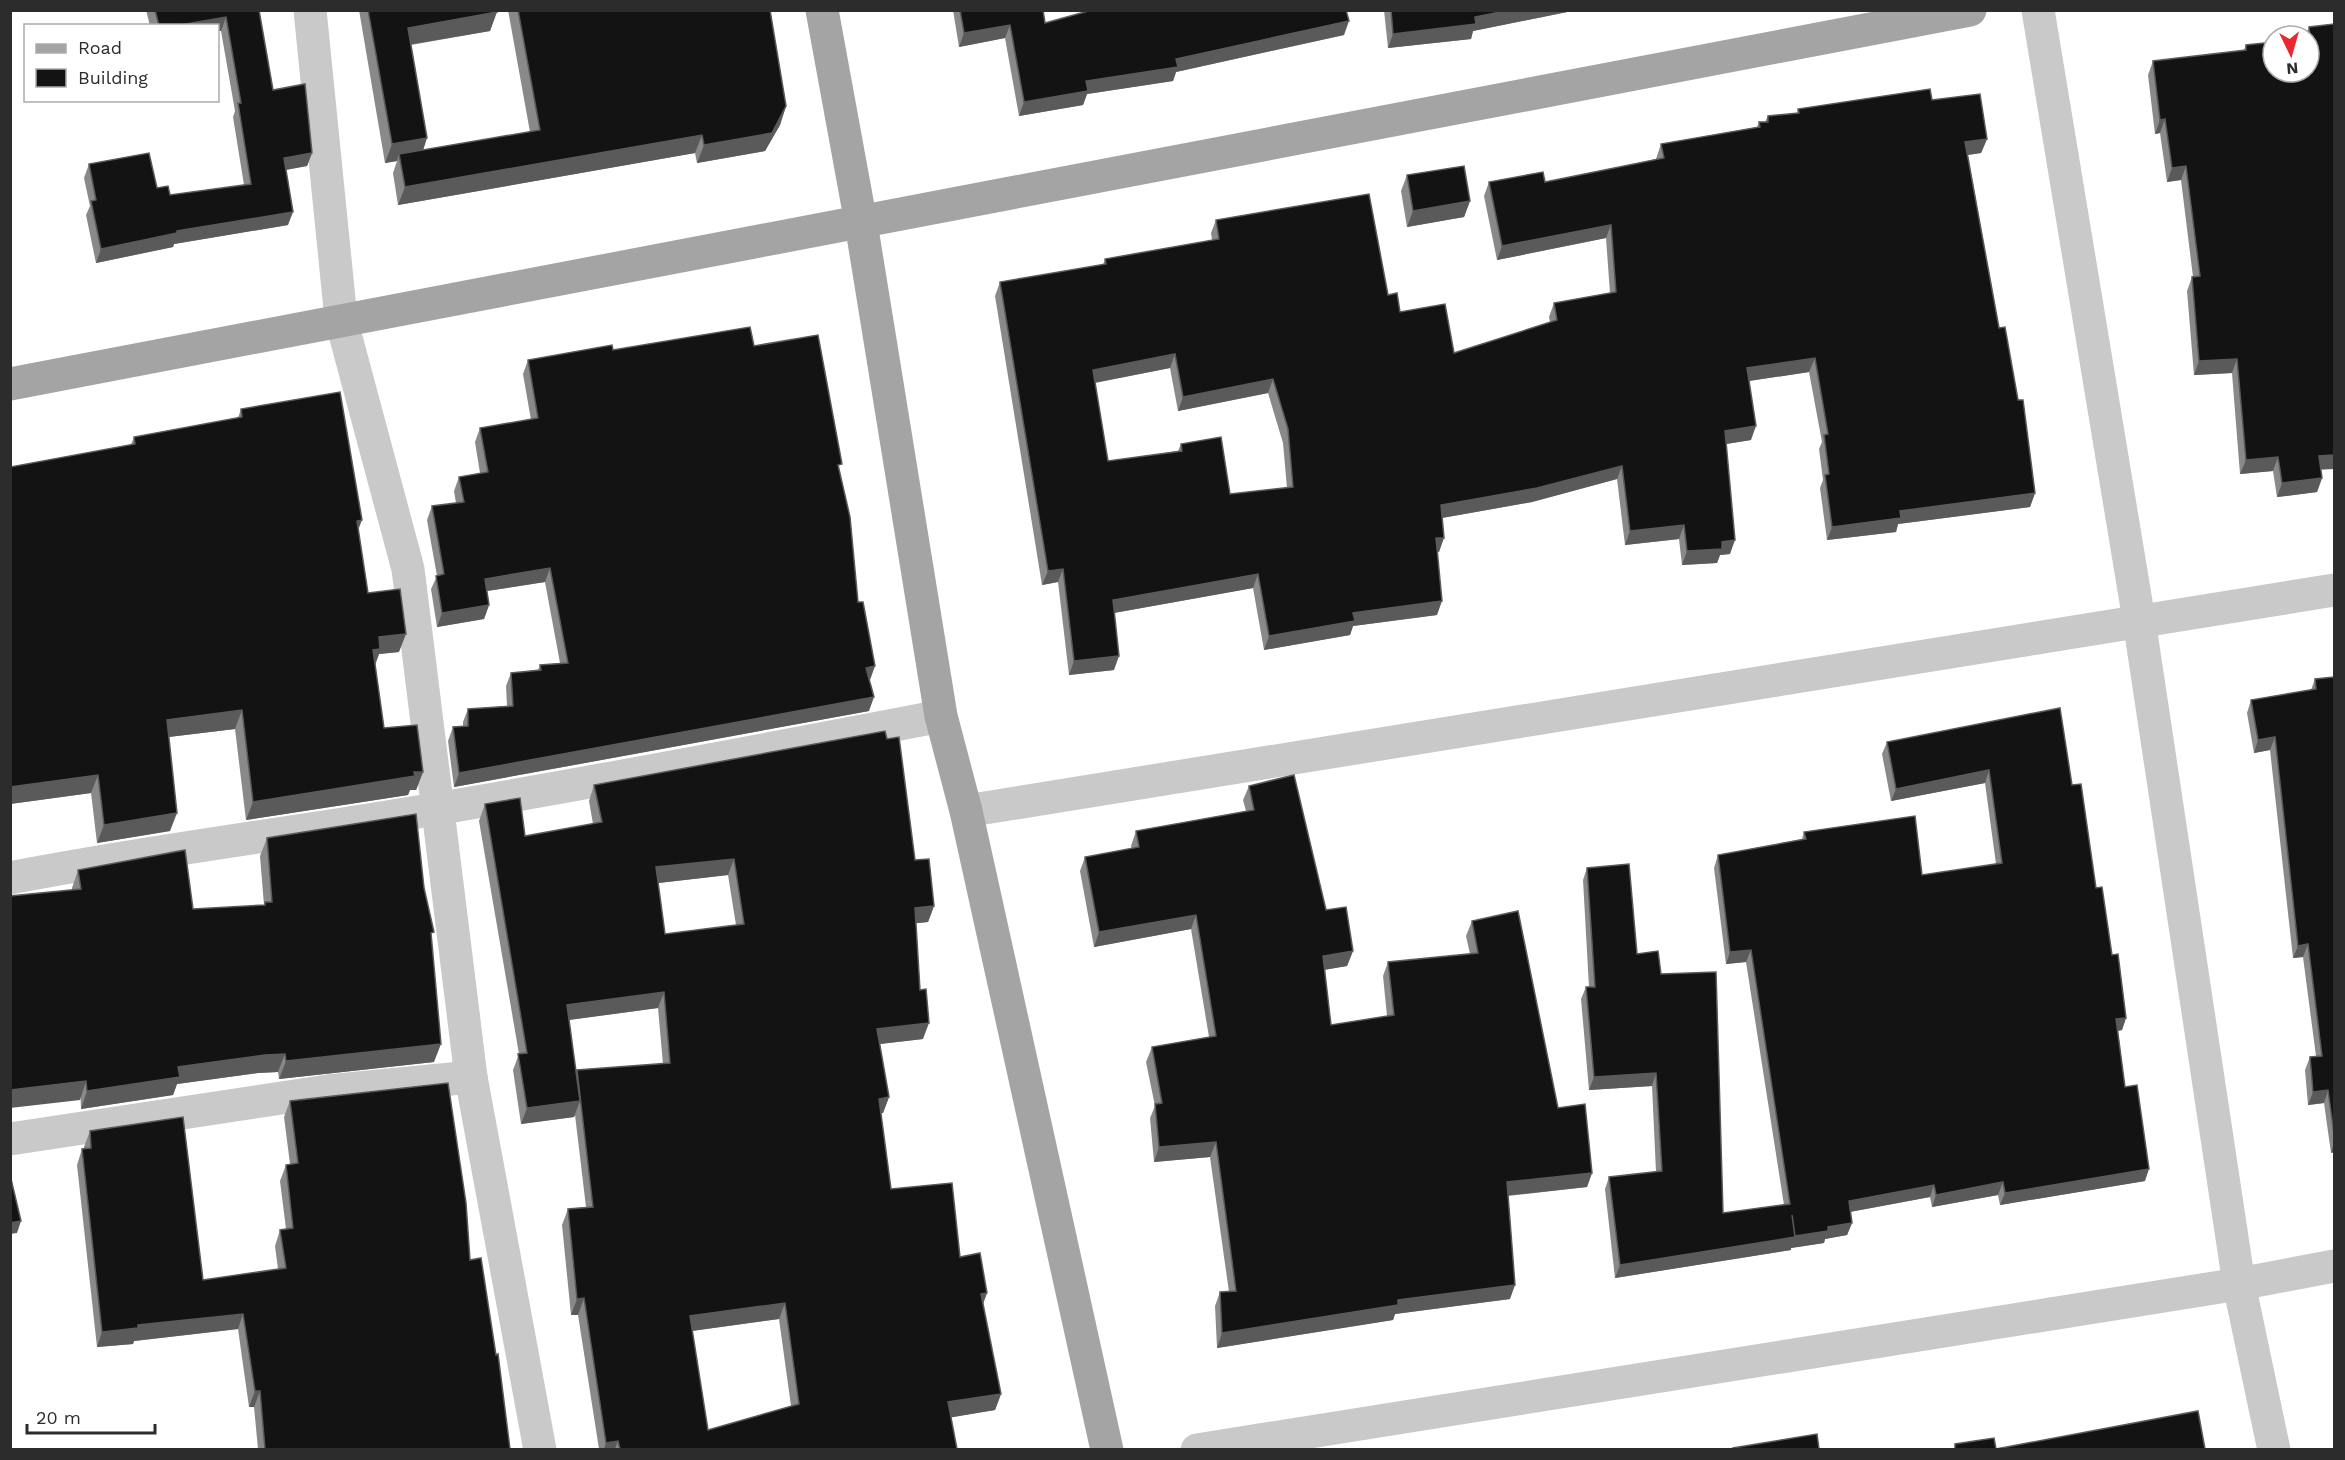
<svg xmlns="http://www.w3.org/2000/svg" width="2345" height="1460" viewBox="0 0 2345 1460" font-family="'Work Sans',sans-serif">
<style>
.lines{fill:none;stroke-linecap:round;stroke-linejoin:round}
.minor{stroke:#c9c9c9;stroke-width:33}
.major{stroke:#a4a4a4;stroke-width:33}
.wall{fill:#898989;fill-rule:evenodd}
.shaded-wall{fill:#5a5a5a}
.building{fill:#131313;stroke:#5a5a5a;stroke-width:1.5;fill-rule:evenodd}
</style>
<rect width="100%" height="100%" fill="#fff"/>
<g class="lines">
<g class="minor">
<polyline points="310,10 341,319 408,569 471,1077 540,1450"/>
<polyline points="2038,10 2139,620 2239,1284 2274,1450"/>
<polyline points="966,811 2334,590"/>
<path d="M 10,878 C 153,850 298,833 441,808 C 608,780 774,748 941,716"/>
<polyline points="10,1139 328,1091 471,1077"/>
<polyline points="1197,1450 2239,1284 2334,1266"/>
</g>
<g class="major">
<polyline points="822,10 861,223 941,716 966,811 1107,1450"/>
<polyline points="10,384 1970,10"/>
</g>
</g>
<g class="wall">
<polygon points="146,10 259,10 273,90 312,153 307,166 286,170 288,225 174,244 173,247 96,263 86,215 90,206 84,178 89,164 157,188 170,195 244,185 233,117 235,111 221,31 218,26 150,26"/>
<polygon points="359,10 497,10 490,31 411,45 423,150 530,132 508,10 770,10 786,106 780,125 765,151 697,163 695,153 398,205 393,173 397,161 385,163"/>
<polygon points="953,10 1043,10 1045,23 1344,35 1176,72 1173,81 1087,94 1083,105 1019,116 1005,38 959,47"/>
<polygon points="1384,10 1577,10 1473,31 1471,39 1388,48"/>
<polygon points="2334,24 2321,470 2322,478 2317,492 2277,497 2273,471 2240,474 2232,373 2194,375 2187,291 2192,277 2193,277 2181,180 2167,182 2160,133 2155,134 2148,75 2153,61 2244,50 2246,45 2309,72 2309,36 2305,36 2309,27"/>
<path d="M 1932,100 L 1987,139 L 1981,153 L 1968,155 L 1999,328 L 2035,493 L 2030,507 L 1898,524 L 1896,532 L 1827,540 L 1820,488 L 1823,480 L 1819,449 L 1822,442 L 1809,372 L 1749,381 L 1751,440 L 1726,444 L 1730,554 L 1720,555 L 1717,563 L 1682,565 L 1679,539 L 1625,545 L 1617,479 L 1532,502 L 1442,518 L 1439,552 L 1437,552 L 1437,615 L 1353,626 L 1350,635 L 1264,650 L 1253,588 L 1114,613 L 1114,670 L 1069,675 L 1058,582 L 1042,585 L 995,296 L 1000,282 L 1103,265 L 1105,259 L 1212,240 L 1211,233 L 1216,220 L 1388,295 L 1400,312 L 1454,353 L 1550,322 L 1549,317 L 1554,303 L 1610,293 L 1606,238 L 1497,260 L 1484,196 L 1489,182 L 1545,182 L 1656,159 L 1661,144 L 1757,127 L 1759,122 L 1765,122 L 1768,116 L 1797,113 L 1798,109 ZM 1170,368 L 1178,411 L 1268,393 L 1283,443 L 1287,488 L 1230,494 L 1181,444 L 1178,451 L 1108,461 L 1095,383 Z"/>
<polygon points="1407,175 1470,201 1464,217 1407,227 1401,191"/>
<polygon points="754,346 839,471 858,602 870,680 869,711 454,787 448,741 453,727 463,726 463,722 468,709 507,706 506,686 511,673 538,670 540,665 560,663 545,582 487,591 489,605 484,619 437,627 431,589 437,576 427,520 432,506 456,503 454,491 459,477 480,473 475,442 480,428 531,420 523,374 528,360 613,350"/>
<polygon points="241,409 358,530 368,593 399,652 379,654 375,664 384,728 423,772 416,790 410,790 408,795 246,820 235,729 169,737 170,831 97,843 91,793 10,804 10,467 131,445 134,437 238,418"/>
<polygon points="2334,677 2334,1152 2331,1153 2324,1103 2308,1105 2305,1070 2310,1057 2316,1056 2303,957 2293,958 2270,750 2254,753 2247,713 2251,700 2311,690 2315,679"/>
<polygon points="1887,742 2072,785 2112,955 2126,1018 2122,1030 2118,1031 2125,1087 2145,1181 2000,1205 1998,1195 1932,1207 1930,1197 1850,1212 1852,1223 1847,1235 1825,1239 1824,1243 1791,1248 1791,1250 1615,1278 1605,1189 1609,1177 1656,1172 1652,1086 1589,1090 1581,999 1586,987 1589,987 1583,880 1587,868 1637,954 1661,974 1723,1213 1784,1205 1746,962 1726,964 1714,868 1718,855 1802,839 1804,832 1922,875 1996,864 1985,783 1891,801 1882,754"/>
<path d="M 594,785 L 915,860 L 934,906 L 928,922 L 916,923 L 923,1039 L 880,1044 L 889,1097 L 883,1113 L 881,1113 L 891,1189 L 960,1257 L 987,1293 L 983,1304 L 1001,1394 L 995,1410 L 951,1417 L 957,1449 L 599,1449 L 578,1315 L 571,1315 L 562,1225 L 568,1209 L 586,1207 L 575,1115 L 574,1117 L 521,1124 L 513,1070 L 519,1054 L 479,821 L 485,804 L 525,836 L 593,824 L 589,801 ZM 728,875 L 736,925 L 665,934 L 658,883 ZM 658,1008 L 663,1064 L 577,1070 L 576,1073 L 569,1020 ZM 779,1319 L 791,1406 L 708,1430 L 692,1331 Z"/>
<polygon points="1249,786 1353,951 1347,966 1324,970 1331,1025 1387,1016 1383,976 1388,962 1470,954 1466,936 1472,921 1558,1108 1592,1173 1587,1187 1508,1196 1510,1299 1395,1314 1393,1320 1217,1348 1215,1306 1220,1292 1229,1292 1210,1157 1154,1162 1150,1118 1155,1106 1146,1062 1152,1047 1209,1037 1191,929 1094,947 1080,871 1085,857 1132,849 1131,846 1136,831 1246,811 1243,800"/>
<polygon points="267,838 424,888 432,940 434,1062 279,1079 278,1072 258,1073 177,1084 173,1095 81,1109 72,888 78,870 193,909 264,905 260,856"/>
<polygon points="290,1101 470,1260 510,1449 258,1449 254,1407 249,1407 238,1329 134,1341 133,1344 97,1347 77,1165 82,1149 84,1149 84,1147 90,1131 203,1280 278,1269 275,1246 280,1230 286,1229 280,1181 286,1165 290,1164 284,1117"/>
</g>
<g class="shaded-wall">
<polygon points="1510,10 1577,10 1473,31 1471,39 1388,48 1393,34"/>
<polygon points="497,12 490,31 401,46 408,28"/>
<polygon points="226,17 221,31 218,31 218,26 174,26"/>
<polygon points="1349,21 1344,35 1176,72 1173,81 1087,94 1083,105 1019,116 1024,102 1086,81 1176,59"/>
<polygon points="1010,25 1005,38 959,47 964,33"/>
<polygon points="786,106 780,125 765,151 697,163 704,145"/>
<polygon points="2165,119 2160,133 2155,134 2160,120"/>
<polygon points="702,135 695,153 398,205 405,187"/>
<polygon points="427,138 421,157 399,154 397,161 385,163 392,144"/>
<polygon points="1987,139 1981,153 1960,156 1965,142"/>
<polygon points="312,153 307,166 279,171 284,158"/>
<polygon points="2186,166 2181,180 2167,182 2172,168"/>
<polygon points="1470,201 1464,217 1407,227 1413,211"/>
<polygon points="293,212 288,225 174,244 173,247 96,263 101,249 177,231"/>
<polygon points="1611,225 1606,238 1497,260 1502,246"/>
<polygon points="1175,354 1170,368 1088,384 1093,370"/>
<polygon points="1815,358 1809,372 1742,382 1747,368"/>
<polygon points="2237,359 2232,373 2194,375 2199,361"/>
<polygon points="1273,379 1268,393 1178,411 1183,397"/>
<polygon points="1756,426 1751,440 1720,445 1725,431"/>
<polygon points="2334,455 2334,469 2314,470 2319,456"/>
<polygon points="2278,457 2273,471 2240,474 2246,460"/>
<polygon points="1622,466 1617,479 1532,502 1436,519 1441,505"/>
<polygon points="2322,478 2317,492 2277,497 2282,483"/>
<polygon points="2035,493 2030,507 1898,524 1896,532 1827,540 1832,527 1900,511"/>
<polygon points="362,520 355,538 357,521"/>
<polygon points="1684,525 1679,539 1625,545 1630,531"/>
<polygon points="1436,538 1444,538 1439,552 1431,552"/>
<polygon points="1735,540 1730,554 1720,555 1717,563 1682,565 1687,551 1722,542"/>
<polygon points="550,568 545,582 480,592 485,579"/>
<polygon points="1063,569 1058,582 1042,585 1048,571"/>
<polygon points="1258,574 1253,588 1108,614 1113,600"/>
<polygon points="1442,601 1437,615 1353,626 1350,635 1264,650 1269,636 1353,613"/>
<polygon points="489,605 484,619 437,627 442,613"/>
<polygon points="406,634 399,652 379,654 374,668 373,650 379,637"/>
<polygon points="1119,656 1114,670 1069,675 1074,661"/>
<polygon points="875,666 870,680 861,681 866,668"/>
<polygon points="874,697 869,711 454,787 459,773"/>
<polygon points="242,710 235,729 160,738 167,720"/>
<polygon points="2275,737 2270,750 2254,753 2258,740"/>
<polygon points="1989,770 1985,783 1891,801 1896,789"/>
<polygon points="414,772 423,772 416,790 410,790 408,795 246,820 253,802"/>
<polygon points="98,775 91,793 10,804 10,787"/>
<polygon points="177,813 170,831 97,843 104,825"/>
<polygon points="734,859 728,875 650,884 656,867"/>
<polygon points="934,906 928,922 909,924 915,908"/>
<polygon points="1196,915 1191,929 1094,947 1099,932"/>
<polygon points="2308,944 2303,957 2293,958 2298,946"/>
<polygon points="1751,950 1746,962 1726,964 1730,952"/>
<polygon points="1353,951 1347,966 1317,971 1323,956"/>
<polygon points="664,992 658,1008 561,1021 567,1005"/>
<polygon points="2126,1018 2122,1030 2112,1032 2116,1019"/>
<polygon points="929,1023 923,1039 871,1045 877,1029"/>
<polygon points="441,1044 434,1062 279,1079 286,1061"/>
<polygon points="285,1054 278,1072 258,1073 177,1084 173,1095 81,1109 87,1091 178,1067 265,1055"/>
<polygon points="1656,1073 1652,1086 1589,1090 1594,1077"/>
<polygon points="86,1081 80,1100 10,1108 10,1090"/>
<polygon points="2328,1090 2324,1103 2308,1105 2313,1092"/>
<polygon points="889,1097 883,1113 873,1115 879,1099"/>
<polygon points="580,1101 574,1117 521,1124 527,1108"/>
<polygon points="1216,1142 1210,1157 1154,1162 1159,1147"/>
<polygon points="2334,1142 2334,1152 2331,1153"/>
<polygon points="2149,1169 2145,1181 2000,1205 2005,1193"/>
<polygon points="1592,1173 1587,1187 1502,1196 1507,1182"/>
<polygon points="2003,1182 1998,1195 1932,1207 1936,1195"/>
<polygon points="1934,1185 1930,1197 1844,1213 1849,1201"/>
<polygon points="21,1221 17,1233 10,1234 10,1223"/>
<polygon points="1852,1223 1847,1235 1825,1239 1824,1243 1791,1248 1791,1250 1615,1278 1620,1265 1795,1236 1828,1227"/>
<polygon points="1515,1285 1510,1299 1395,1314 1393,1320 1217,1348 1222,1333 1398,1300"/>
<polygon points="987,1293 981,1309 981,1294"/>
<polygon points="584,1298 578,1315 571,1315 577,1299"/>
<polygon points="785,1303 779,1319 684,1332 690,1316"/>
<polygon points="243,1314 238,1329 134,1341 133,1344 97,1347 102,1332 138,1325"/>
<polygon points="255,1391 260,1391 254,1407 249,1407"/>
<polygon points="1001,1394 995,1410 942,1419 948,1402"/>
<polygon points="618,1441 615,1449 604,1449 606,1443"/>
</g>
<g class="building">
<polygon points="155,10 259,10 273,90 305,84 312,153 284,158 293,212 177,231 177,233 101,249 91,201 96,200 89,164 149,153 157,188 168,186 170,195 251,184 238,103 241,103 226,17 174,26 159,26"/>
<polygon points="368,10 497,10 497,12 408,28 427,138 392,144"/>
<polygon points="518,10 770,10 786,106 772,133 704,145 702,135 405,187 399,154 540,130"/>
<polygon points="960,10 1043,10 1045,23 1092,10 1346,10 1349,21 1176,59 1178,67 1086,81 1088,91 1024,102 1010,25 964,33"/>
<polygon points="1391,10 1510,10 1475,17 1476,24 1393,34"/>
<polygon points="2334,24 2334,455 2319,456 2322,478 2282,483 2278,457 2246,460 2237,359 2199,361 2192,277 2200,276 2186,166 2172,168 2165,119 2160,120 2153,61 2246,50 2246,45 2273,42 2273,72 2309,72 2309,39 2310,38 2309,27"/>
<path d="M 1930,89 L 1932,100 L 1980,94 L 1987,139 L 1965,142 L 1999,328 L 2005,327 L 2018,400 L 2023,400 L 2035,493 L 1900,511 L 1901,518 L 1832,527 L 1825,475 L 1829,474 L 1824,435 L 1828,434 L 1815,358 L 1747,368 L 1756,426 L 1725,431 L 1735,540 L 1722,542 L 1722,549 L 1687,551 L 1684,525 L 1630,531 L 1622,466 L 1537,488 L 1441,505 L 1444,538 L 1436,538 L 1442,601 L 1353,613 L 1355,621 L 1269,636 L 1258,574 L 1113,600 L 1119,656 L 1074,661 L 1063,569 L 1048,571 L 1000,282 L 1106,264 L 1105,259 L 1219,239 L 1216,220 L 1369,194 L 1388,295 L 1397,293 L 1400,312 L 1445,304 L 1454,353 L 1557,320 L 1554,303 L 1616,292 L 1611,225 L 1502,246 L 1489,182 L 1543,172 L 1545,182 L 1664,158 L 1661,144 L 1760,127 L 1759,122 L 1768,122 L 1768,116 L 1799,113 L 1798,109 ZM 1175,354 L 1183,397 L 1273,379 L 1288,429 L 1293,487 L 1230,494 L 1221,437 L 1181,444 L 1182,451 L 1108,461 L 1093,370 Z"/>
<polygon points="1464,166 1470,201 1413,211 1407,175"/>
<polygon points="750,327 754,346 818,335 842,464 838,465 850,517 858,602 863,602 875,666 866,668 874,697 459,773 453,727 468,726 468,709 513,706 511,673 541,670 540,665 568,663 550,568 485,579 489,605 442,613 436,576 444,574 432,506 464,502 459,477 488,472 480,428 538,418 528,360 612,345 613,350"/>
<polygon points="340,392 362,520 357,521 368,593 400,589 406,634 379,637 380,649 373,650 384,728 417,725 423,772 414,772 415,776 253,802 242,710 167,720 177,813 104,825 98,775 10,787 10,467 135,444 134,437 242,417 241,409"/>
<polygon points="2334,677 2334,1134 2328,1090 2313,1092 2310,1057 2322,1056 2308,944 2298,946 2275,737 2258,740 2251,700 2316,689 2315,679"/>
<polygon points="2060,708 2072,785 2081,784 2096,888 2102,887 2112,955 2118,954 2126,1018 2116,1019 2125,1087 2137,1085 2149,1169 2005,1193 2003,1182 1936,1195 1934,1185 1849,1201 1852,1223 1828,1227 1828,1231 1795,1236 1792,1215 1795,1237 1620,1265 1609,1177 1662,1171 1656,1073 1594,1077 1586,987 1595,987 1587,868 1629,864 1637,954 1658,951 1661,974 1716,972 1723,1213 1790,1204 1751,950 1730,952 1718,855 1806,839 1804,832 1915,816 1922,875 2002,863 1989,770 1896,789 1887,742"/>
<path d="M 885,731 L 887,739 L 899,737 L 915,860 L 929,859 L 934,906 L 915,908 L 920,990 L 926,989 L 929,1023 L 877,1029 L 889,1097 L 879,1099 L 891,1189 L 952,1183 L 960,1257 L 980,1253 L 987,1293 L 981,1294 L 1001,1394 L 948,1402 L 957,1449 L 620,1449 L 618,1441 L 606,1443 L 584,1298 L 577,1299 L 568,1209 L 593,1207 L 577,1070 L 670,1063 L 664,992 L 567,1005 L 580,1101 L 527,1108 L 518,1054 L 527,1053 L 485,804 L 520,798 L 525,836 L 602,822 L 594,785 ZM 734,859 L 744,924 L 665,934 L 656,867 ZM 785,1303 L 799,1404 L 708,1430 L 690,1316 Z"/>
<polygon points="1294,775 1326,910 1346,907 1353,951 1323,956 1331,1025 1394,1015 1388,962 1478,953 1472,921 1518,911 1558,1108 1585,1104 1592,1173 1507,1182 1515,1285 1398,1300 1398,1305 1222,1333 1220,1292 1236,1291 1216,1142 1159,1147 1155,1104 1162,1103 1152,1047 1216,1036 1196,915 1099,932 1085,857 1139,847 1136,831 1254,810 1249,786"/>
<polygon points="416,814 424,888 434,932 431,933 441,1044 286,1061 285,1054 265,1055 178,1067 180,1077 87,1091 86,1081 10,1090 10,896 81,889 78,870 185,850 193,909 265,905 265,902 272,902 267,838"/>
<polygon points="448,1083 466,1203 470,1260 481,1258 496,1355 498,1354 510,1449 265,1449 260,1391 255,1391 243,1314 138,1325 138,1328 102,1332 82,1149 91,1148 90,1131 183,1117 203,1280 286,1268 280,1230 293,1228 286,1165 298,1163 290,1101"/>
<polygon points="11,1179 21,1221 10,1223 10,1180"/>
<polygon points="2198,1411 2205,1449 1955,1449 1955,1444 1994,1438 1996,1449"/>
<polygon points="1817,1434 1819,1449 1733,1449 1733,1448"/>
</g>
<rect width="2345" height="1460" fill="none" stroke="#2c2c2c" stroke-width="24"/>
<rect x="24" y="24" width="195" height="78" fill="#ffffff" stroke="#ababab" stroke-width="1.5"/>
<rect x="36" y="44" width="30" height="9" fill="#a4a4a4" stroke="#ababab" stroke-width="1.5"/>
<text x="78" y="54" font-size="18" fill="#2c2c2c">Road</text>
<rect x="36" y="69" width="30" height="18" fill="#131313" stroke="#ababab" stroke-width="1.5"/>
<text x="78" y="84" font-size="18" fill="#2c2c2c">Building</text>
<g transform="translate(2291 54) rotate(175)"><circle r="28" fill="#ffffff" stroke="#ababab" stroke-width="1.5"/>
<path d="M0-4.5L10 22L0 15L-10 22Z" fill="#e92830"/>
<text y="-9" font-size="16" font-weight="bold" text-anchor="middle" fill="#2c2c2c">N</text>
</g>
<path d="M27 1424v9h128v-9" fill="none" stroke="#2c2c2c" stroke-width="3"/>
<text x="36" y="1424" font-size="18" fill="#2c2c2c" stroke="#ffffff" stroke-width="4.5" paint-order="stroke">20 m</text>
</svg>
